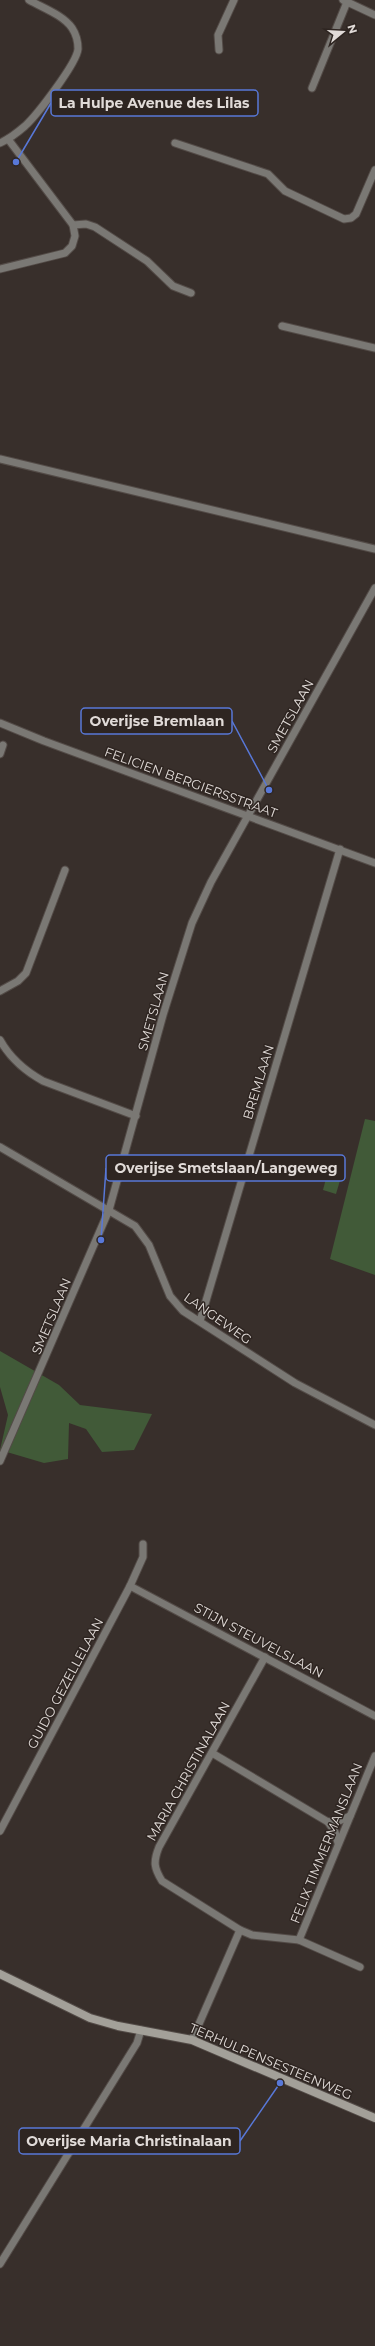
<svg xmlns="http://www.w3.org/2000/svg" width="375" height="2346" viewBox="0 0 375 2346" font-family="Montserrat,sans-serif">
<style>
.green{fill:#415a38}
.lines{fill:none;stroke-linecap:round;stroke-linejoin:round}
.minor-casing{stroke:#534b47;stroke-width:9}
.secondary-casing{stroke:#534b47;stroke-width:10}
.minor{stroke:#7a7874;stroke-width:7}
.secondary{stroke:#a3a099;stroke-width:8}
.labels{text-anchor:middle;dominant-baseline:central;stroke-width:3;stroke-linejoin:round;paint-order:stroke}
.street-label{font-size:13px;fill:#e1dbd8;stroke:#2e2521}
.leader{fill:none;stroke:#5878d8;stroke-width:1.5}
.callout-dot{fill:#5878d8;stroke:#2e2521;stroke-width:1.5}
.callout{fill:#2e2521;stroke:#5878d8;stroke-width:1.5}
.callout-label{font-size:14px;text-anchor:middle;font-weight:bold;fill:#e1dbd8}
</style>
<rect width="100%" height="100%" fill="#382f2b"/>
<g class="green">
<polygon points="365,1119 375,1121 375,1275 330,1259"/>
<polygon points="330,1163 344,1167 336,1194 323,1190"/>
<polygon points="0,1351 59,1385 80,1405 152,1414 134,1450 102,1452 86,1429 69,1423 68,1459 44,1463 0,1450 8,1415 0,1387"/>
</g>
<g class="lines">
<g class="minor-casing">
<g id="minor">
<polyline points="343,0 375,15"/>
<polyline points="219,50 218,35 234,0"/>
<polyline points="312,88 347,2"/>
<path d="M 0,143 C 9,139 17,133 25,126 C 37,115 77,63 78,49 C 78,42 76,34 72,28 C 63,15 43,8 29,0"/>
<polyline points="175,143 268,174 285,191 344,219 351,218 356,214 375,170"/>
<polyline points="73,225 86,224 95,227 147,261 173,286 191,293"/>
<polyline points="0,269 65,253 72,246 75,236 73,225 8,139"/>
<polyline points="282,326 375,348"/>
<polyline points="0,459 375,549"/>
<polyline points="0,723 44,741 375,863"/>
<polyline points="0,754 3,745"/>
<polyline points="0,991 18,981 26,973 65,870"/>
<path d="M 0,1040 C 10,1058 25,1071 43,1081 L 136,1116"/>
<polyline points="0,1147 135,1226 149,1245 170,1296 183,1311 295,1383 375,1425"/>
<polyline points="200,1321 340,849"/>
<polyline points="0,1461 109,1210 163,1015 192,923 211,882 375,588"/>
<polyline points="130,1586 375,1716"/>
<path d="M 265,1657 L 159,1847 C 153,1862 154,1868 162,1881 L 240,1930 L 252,1935 L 299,1940 L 360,1967"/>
<polyline points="212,1753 328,1822 339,1821 350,1816"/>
<polyline points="328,1822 335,1832 338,1843"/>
<polyline points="0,1831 130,1586 143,1557 143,1544"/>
<polyline points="299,1940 375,1756"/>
<polyline points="192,2040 240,1930"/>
<polyline points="0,2264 137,2043 141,2030"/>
</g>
</g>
<g class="secondary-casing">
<polyline id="secondary" points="0,1974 90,2018 118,2026 192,2040 375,2118"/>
</g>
<use href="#minor" class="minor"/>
<use href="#secondary" class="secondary"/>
</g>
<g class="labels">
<g class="street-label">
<text transform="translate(290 716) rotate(-61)">SMETSLAAN</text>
<text transform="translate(191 782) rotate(20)">FELICIEN BERGIERSSTRAAT</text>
<text transform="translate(153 1011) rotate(-74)">SMETSLAAN</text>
<text transform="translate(258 1082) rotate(-73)">BREMLAAN</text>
<text transform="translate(51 1316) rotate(-67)">SMETSLAAN</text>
<text transform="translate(218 1318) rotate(35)">LANGEWEG</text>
<text transform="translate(259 1640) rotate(28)">STIJN STEUVELSLAAN</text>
<text transform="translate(65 1683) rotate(-62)">GUIDO GEZELLELAAN</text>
<text transform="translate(188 1771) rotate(-61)">MARIA CHRISTINALAAN</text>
<text transform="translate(326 1843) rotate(-68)">FELIX TIMMERMANSLAAN</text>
<text transform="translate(271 2061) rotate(23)">TERHULPENSESTEENWEG</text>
</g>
</g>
<path class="leader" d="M16 162L51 103M269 790L232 721M101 1240L106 1168M280 2083L240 2141"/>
<g class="callout-dot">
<circle cx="16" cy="162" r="4"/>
<circle cx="269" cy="790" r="4"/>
<circle cx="101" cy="1240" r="4"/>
<circle cx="280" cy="2083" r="4"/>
</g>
<g class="callout">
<rect x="51" y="90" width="207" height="26" rx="4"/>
<rect x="81" y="708" width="151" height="26" rx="4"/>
<rect x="106" y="1155" width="239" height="26" rx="4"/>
<rect x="19" y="2128" width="221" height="26" rx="4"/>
</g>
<g class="callout-label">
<text x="154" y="108">La Hulpe Avenue des Lilas</text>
<text x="157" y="726">Overijse Bremlaan</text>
<text x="226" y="1173">Overijse Smetslaan/Langeweg</text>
<text x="129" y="2146">Overijse Maria Christinalaan</text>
</g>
<g transform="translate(343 32) rotate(72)" stroke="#2e2521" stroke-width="3" paint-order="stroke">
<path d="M0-3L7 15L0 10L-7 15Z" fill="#e1dbd8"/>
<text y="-6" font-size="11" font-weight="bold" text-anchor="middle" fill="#e1dbd8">N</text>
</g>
</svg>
